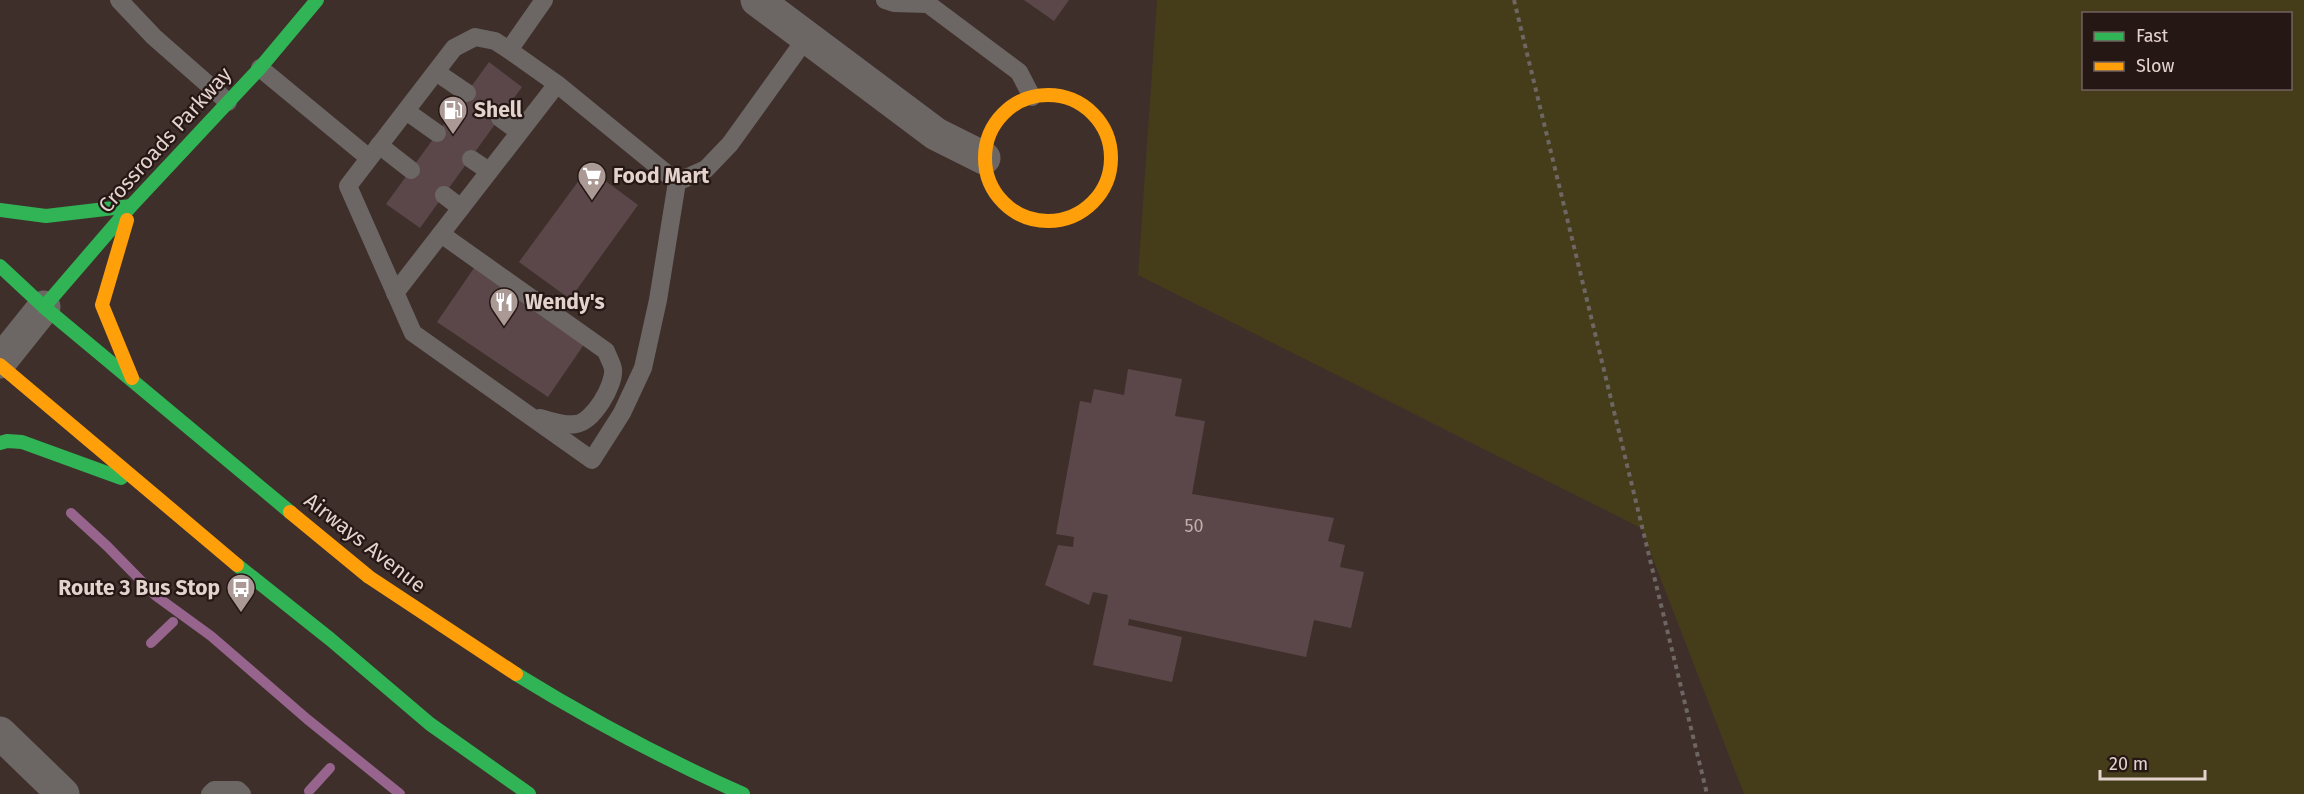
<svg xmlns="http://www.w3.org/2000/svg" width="2304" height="794" viewBox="0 0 2304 794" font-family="'Fira Sans',sans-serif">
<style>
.green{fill:#453d1a;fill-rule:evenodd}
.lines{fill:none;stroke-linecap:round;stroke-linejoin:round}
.stream{stroke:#96648c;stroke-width:10}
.building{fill:#5b4749}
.path{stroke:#6d6663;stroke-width:4;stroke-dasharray:4.5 4.5;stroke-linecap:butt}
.lane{stroke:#6c6764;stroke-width:18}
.street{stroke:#6c6764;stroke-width:33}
.fast{stroke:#30b455;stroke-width:14}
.slow{stroke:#ff9f0a;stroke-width:14}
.labels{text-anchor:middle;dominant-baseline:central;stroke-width:4.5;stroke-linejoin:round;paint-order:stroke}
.number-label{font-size:18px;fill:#c2afac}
.poi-label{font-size:21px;font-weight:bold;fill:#e4d2cd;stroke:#241714;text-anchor:start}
.street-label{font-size:21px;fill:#e4d2cd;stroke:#241714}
</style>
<rect width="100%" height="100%" fill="#3e2f2b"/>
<path class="green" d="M 1157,0 L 2304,0 L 2304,794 L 1744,794 L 1641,528 L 1138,275 ZM 2084,14 L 2290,14 L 2290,88 L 2084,88 Z"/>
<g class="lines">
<g class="stream">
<polyline points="71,513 107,546 156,596 211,636 307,719 400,794"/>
<polyline points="151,643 173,622"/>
<polyline points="309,791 330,768"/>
</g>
</g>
<g class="building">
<polygon points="1024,0 1069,0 1054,21"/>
<polygon points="489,62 522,87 420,228 386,204"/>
<polygon points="588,168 638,205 570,299 519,262"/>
<polygon points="474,268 585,343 548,397 437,322"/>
<polygon points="1128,369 1182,379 1175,416 1205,421 1192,494 1334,518 1328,541 1345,545 1340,567 1364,572 1351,628 1314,620 1306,657 1129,619 1128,625 1182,637 1172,682 1093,665 1108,595 1093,592 1089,605 1045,585 1058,545 1073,547 1074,537 1056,534 1080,401 1091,403 1094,389 1124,395"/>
</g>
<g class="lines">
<polyline class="path" points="1514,0 1707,794"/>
<g class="lane">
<polyline points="119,0 154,37 228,102"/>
<polyline points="885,0 894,3 928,4 1019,72 1032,97"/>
<polygon points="475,37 495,41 509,50 557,84 677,182 658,300 643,368 622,413 592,460 413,333 348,186 454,48"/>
<polyline points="509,50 544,0"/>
<polyline points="260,68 369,158"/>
<polyline points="436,72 467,93"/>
<polyline points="406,111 437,133"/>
<polyline points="500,118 519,132"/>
<polyline points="379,145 411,170"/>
<polyline points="471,159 489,171"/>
<polyline points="677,182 706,169 730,144 807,37"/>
<polyline points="444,195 461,208"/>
<path d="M 441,234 L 606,351 C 608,357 612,363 613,369 C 615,385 593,422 576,424 C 563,426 552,421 540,418"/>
<polyline points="395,293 557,84"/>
<polyline points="210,794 214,790 238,790 242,794"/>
</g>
<g class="street">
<polyline points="757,0 936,134 984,158"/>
<polyline points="0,362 44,307"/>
<polyline points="0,733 63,794"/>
</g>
<g class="fast">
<polyline points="0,210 46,216 131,206"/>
<polyline points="0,266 44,307 290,512"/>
<polyline points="44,307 131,206 260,68 317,0"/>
<polyline points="0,443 7,441 22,442 121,478"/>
<polyline points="237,565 330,639 430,724 529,794"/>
<path d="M 516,674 C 589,719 664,759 743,794"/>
</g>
<g class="slow">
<circle cx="1048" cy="158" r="63"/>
<polyline points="127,220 102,305 132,378"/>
<polyline points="0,365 237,565"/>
<polyline points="290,512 369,577 516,674"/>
</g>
</g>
<defs>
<g id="fuel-pin" transform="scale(1.5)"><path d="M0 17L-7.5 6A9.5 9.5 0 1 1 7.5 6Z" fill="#aa9994" stroke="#241714"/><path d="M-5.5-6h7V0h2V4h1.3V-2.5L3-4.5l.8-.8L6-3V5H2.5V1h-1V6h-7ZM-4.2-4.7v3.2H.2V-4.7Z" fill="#fff"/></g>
<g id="supermarket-pin" transform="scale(1.5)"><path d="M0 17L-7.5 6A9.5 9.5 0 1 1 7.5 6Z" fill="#aa9994" stroke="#241714"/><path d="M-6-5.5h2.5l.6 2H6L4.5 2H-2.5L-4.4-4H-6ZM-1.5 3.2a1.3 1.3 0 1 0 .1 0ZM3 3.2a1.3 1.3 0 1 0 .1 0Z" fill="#fff"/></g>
<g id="restaurant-pin" transform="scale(1.5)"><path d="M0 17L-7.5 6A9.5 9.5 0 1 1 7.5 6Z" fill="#aa9994" stroke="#241714"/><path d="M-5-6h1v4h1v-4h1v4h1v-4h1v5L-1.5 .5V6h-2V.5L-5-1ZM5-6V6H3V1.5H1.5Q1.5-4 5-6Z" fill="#fff"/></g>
<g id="bus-pin" transform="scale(1.5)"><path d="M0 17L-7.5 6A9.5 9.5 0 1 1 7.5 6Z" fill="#aa9994" stroke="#241714"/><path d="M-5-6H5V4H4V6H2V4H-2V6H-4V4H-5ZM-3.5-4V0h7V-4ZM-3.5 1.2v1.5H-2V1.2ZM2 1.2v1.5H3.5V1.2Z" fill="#fff"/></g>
</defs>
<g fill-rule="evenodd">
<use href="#fuel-pin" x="453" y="110"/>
<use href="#supermarket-pin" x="592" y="176"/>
<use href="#restaurant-pin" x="504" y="302"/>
<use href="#bus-pin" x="241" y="588"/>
</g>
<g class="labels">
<g class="number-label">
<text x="1194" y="526">50</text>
</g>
<g class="poi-label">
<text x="474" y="110">Shell</text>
<text x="613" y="176">Food Mart</text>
<text x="525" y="302">Wendy's</text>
<text x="220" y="588" text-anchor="end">Route 3 Bus Stop</text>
</g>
<g class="street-label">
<text transform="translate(165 140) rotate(-48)">Crossroads Parkway</text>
<text transform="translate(365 543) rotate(38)">Airways Avenue</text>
</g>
</g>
<rect x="2082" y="12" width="210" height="78" fill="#241714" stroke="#71625e" stroke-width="1.5"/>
<rect x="2094" y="32" width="30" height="9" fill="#30b455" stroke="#71625e" stroke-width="1.5"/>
<text x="2136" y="42" font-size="18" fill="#e4d2cd">Fast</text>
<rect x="2094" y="62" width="30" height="9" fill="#ff9f0a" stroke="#71625e" stroke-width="1.5"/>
<text x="2136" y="72" font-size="18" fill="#e4d2cd">Slow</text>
<path d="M2100 770v9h105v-9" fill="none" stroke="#e4d2cd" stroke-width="3"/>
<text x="2109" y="770" font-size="18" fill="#e4d2cd" stroke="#241714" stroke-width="4.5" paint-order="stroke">20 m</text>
</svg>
